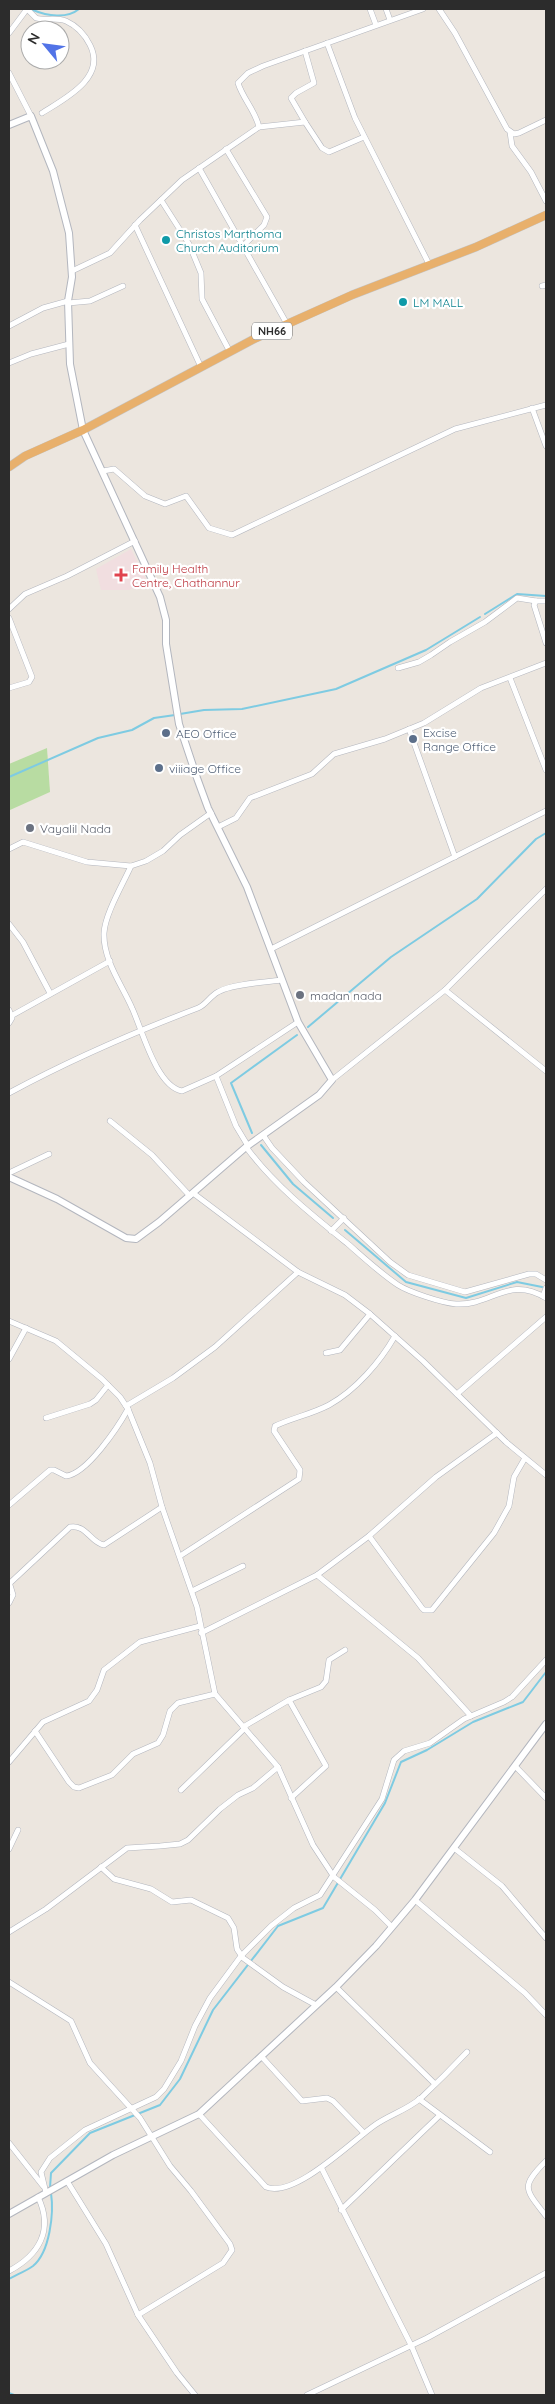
<svg xmlns="http://www.w3.org/2000/svg" width="555" height="2404" viewBox="0 0 555 2404" font-family="Quicksand,sans-serif">
<style>
.medical{fill:#f1dee0}
.green{fill:#b8dca2}
.lines{fill:none;stroke-linecap:round;stroke-linejoin:round}
.stream{stroke:#7ecbe2;stroke-width:2}
.minor-casing{stroke:#b3b6be;stroke-width:6}
.tertiary-casing{stroke:#b3b6be;stroke-width:8}
.trunk-casing{stroke:#c4c4c4;stroke-width:9}
.minor{stroke:#fff;stroke-width:5}
.tertiary{stroke:#fff;stroke-width:6}
.trunk{stroke:#e8b06c;stroke-width:8}
.culture-dot{fill:#0f9aa8;stroke:#fff;stroke-width:2}
.health-dot{fill:#e0444e;stroke:#fff;stroke-width:2}
.service-dot{fill:#5c6f8a;stroke:#fff;stroke-width:2}
.worship-dot{fill:#6b7280;stroke:#fff;stroke-width:2}
.labels{text-anchor:middle;dominant-baseline:central;stroke-width:4.5;stroke-linejoin:round;paint-order:stroke}
.shield{fill:#fff;stroke:#6b6b6b;stroke-width:1}
.shield-label{font-size:11px;font-weight:bold;fill:#2c2c2c}
.culture-label{font-size:12px;fill:#0d838f;stroke:#fff;text-anchor:start}
.health-label{font-size:12px;fill:#be3a42;stroke:#fff;text-anchor:start}
.service-label{font-size:12px;fill:#4e5e75;stroke:#fff;text-anchor:start}
.worship-label{font-size:12px;fill:#5b616d;stroke:#fff;text-anchor:start}
</style>
<rect width="100%" height="100%" fill="#ece6df"/>
<polygon class="medical" points="131,549 147,581 129,590 101,590 96,569"/>
<polygon class="green" points="47,748 50,792 10,810 9,764"/>
<g class="lines">
<g class="stream">
<path d="M 33,10 C 47,16 67,19 79,9"/>
<polyline points="485,614 517,594 546,596"/>
<polyline points="180,714 204,710 242,709 336,689 426,650 480,617"/>
<polyline points="9,777 98,738 132,730 154,718 175,715"/>
<polyline points="308,1027 391,957 477,899 536,839 546,833"/>
<polyline points="252,1133 231,1083 297,1035"/>
<polyline points="261,1145 293,1184 333,1218"/>
<polyline points="345,1230 406,1282 466,1298 517,1282 542,1287"/>
<polyline points="50,2188 51,2173 90,2133 160,2105 180,2079 213,2010 278,1926 323,1908 385,1803 401,1762 427,1750 473,1722 523,1702 546,1672"/>
<path d="M 9,2279 C 16,2275 26,2271 33,2266 C 50,2252 54,2213 51,2193"/>
<polyline points="9,2393 14,2395"/>
</g>
<g class="minor-casing">
<g id="minor">
<path d="M 27,9 L 36,18 C 45,21 56,17 66,21 C 77,26 85,35 90,45 C 107,78 64,99 42,113"/>
<polyline points="370,9 376,25"/>
<polyline points="386,9 390,20"/>
<polyline points="439,9 455,33 507,129 514,134 519,133 546,120"/>
<polyline points="9,33 27,9"/>
<polyline points="327,43 355,118 430,266"/>
<polyline points="305,51 314,83 296,93 291,98 305,122"/>
<polyline points="9,73 31,116"/>
<polyline points="259,127 305,122 322,148 329,152 364,137"/>
<polyline points="510,132 512,146 531,172 546,201"/>
<polyline points="226,149 267,217 264,225 243,246"/>
<polyline points="199,168 287,324"/>
<polyline points="161,200 189,244 201,273 202,299 230,352"/>
<polyline points="135,225 201,367"/>
<path d="M 72,271 L 110,253 L 140,220 L 182,180 L 259,127 C 255,110 243,99 238,83 L 248,73 L 263,66 L 423,9"/>
<polyline points="542,286 546,285"/>
<polyline points="68,303 90,301 123,286"/>
<polyline points="9,326 43,308 68,301"/>
<polyline points="9,363 31,354 69,344"/>
<polyline points="532,408 546,446"/>
<polyline points="103,471 114,469 145,496 165,504 186,496 209,528 232,535 455,429 546,405"/>
<polyline points="546,601 536,601 534,605 546,643"/>
<polyline points="9,609 25,594 67,576 135,541"/>
<polyline points="9,618 32,677 29,682 9,688"/>
<polyline points="398,668 419,662 431,655 450,642 485,622 517,598 536,601"/>
<polyline points="510,678 546,770"/>
<polyline points="409,729 455,857"/>
<polyline points="218,827 236,818 250,798 312,774 334,754 385,739 424,723 481,688 546,663"/>
<polyline points="9,849 23,842 87,862 131,866 146,861 163,851 180,835 211,813"/>
<path d="M 131,866 C 123,884 105,914 104,933 C 103,960 122,985 132,1008 C 142,1029 156,1086 182,1091 L 216,1076 L 298,1022"/>
<polyline points="9,924 23,942 50,993"/>
<polyline points="271,949 546,811"/>
<polyline points="445,990 546,1071"/>
<polyline points="9,1010 12,1018 9,1023"/>
<polyline points="11,1016 110,961"/>
<polyline points="216,1076 236,1126 248,1146"/>
<polyline points="332,1080 445,990 546,889"/>
<path d="M 9,1093 C 70,1060 132,1033 198,1008 C 206,1005 210,996 218,992 C 231,984 266,982 282,980"/>
<polyline points="110,1121 152,1155 190,1196"/>
<polyline points="263,1135 272,1148 304,1182 390,1262 408,1275 465,1292 529,1274 536,1274 546,1280"/>
<path d="M 246,1147 C 274,1185 312,1215 348,1244 C 364,1258 380,1273 398,1285 C 409,1292 442,1303 456,1304 C 492,1306 508,1275 546,1298"/>
<polyline points="9,1173 49,1154"/>
<polyline points="193,1193 298,1272 345,1295 370,1314 423,1361 506,1442 546,1475"/>
<polyline points="331,1231 344,1218"/>
<polyline points="543,1296 546,1288"/>
<polyline points="9,1321 56,1341 102,1379 120,1397 128,1409 150,1463 162,1507 197,1607 215,1694 278,1767 313,1845 334,1877 375,1910 392,1927"/>
<polyline points="326,1353 340,1350 370,1314"/>
<polyline points="9,1359 26,1328"/>
<polyline points="457,1394 546,1317"/>
<polyline points="126,1406 173,1378 215,1347 298,1272"/>
<polyline points="46,1418 90,1404 96,1400 108,1385"/>
<path d="M 9,1505 L 50,1470 L 54,1470 L 66,1476 C 87,1474 118,1427 128,1409"/>
<polyline points="369,1536 422,1608 424,1610 432,1610 494,1533 509,1506 514,1477 525,1458"/>
<path d="M 180,1556 L 299,1479 L 300,1470 L 274,1431 L 275,1426 C 292,1418 312,1414 329,1405 C 356,1390 380,1362 395,1336"/>
<polyline points="317,1575 418,1658 471,1716"/>
<path d="M 10,1583 L 70,1527 C 86,1524 91,1543 104,1545 L 162,1507"/>
<polyline points="192,1591 243,1566"/>
<polyline points="9,1603 13,1595 9,1582"/>
<polyline points="201,1633 317,1575 369,1536 436,1477 497,1433"/>
<polyline points="289,1700 326,1766 291,1798"/>
<polyline points="243,1727 289,1700 321,1687 326,1681 329,1660 345,1650"/>
<polyline points="35,1731 69,1782 74,1787 79,1788 112,1775 133,1754 158,1743 163,1735 170,1711 178,1703 215,1694"/>
<polyline points="9,1762 43,1722 89,1701 97,1690 104,1670 140,1642 200,1626"/>
<polyline points="515,1766 546,1798"/>
<polyline points="181,1790 245,1728"/>
<polyline points="454,1848 502,1886 546,1938"/>
<polyline points="9,1849 18,1830"/>
<polyline points="101,1867 114,1879 151,1889 172,1902 191,1900 228,1918 234,1928 237,1949 243,1958 283,1987 316,2005"/>
<polyline points="415,1900 525,1993 546,2015"/>
<polyline points="9,1932 46,1909 127,1848 160,1846 180,1844 188,1840 220,1809 238,1795 253,1788 278,1767"/>
<polyline points="9,1982 71,2021 90,2063 140,2118 170,2166 191,2191 230,2244 232,2250 223,2263 138,2315"/>
<polyline points="336,1987 435,2084"/>
<polyline points="261,2056 302,2101 327,2098 333,2101 364,2133"/>
<polyline points="419,2099 490,2152"/>
<path d="M 199,2114 L 266,2187 C 294,2199 352,2141 375,2125 C 389,2115 407,2110 421,2098 C 437,2083 452,2068 467,2052"/>
<polyline points="9,2143 43,2186"/>
<path d="M 546,2161 C 520,2187 525,2189 546,2216"/>
<polyline points="322,2169 411,2345 432,2395"/>
<polyline points="67,2181 106,2244 138,2315 177,2373 195,2395"/>
<polyline points="46,2193 41,2172 50,2158 85,2130 156,2097 164,2089 181,2061 195,2026 210,1998 241,1956 271,1926 294,1908 320,1895 382,1799 394,1760 404,1751 430,1743 464,1719 504,1702 512,1697 546,1660"/>
<polyline points="341,2210 440,2115"/>
<path d="M 9,2271 C 39,2255 54,2230 38,2197"/>
<polyline points="307,2395 427,2338 546,2273"/>
</g>
</g>
<g class="tertiary-casing">
<g id="tertiary">
<polyline points="9,125 31,116 53,171 69,233 72,277 68,301 70,364 83,430 160,597 166,620 166,644 179,724 197,778 208,808 247,887 298,1022 332,1080 319,1095 246,1147 159,1222 136,1239 126,1238 57,1199 9,1177"/>
<polyline points="9,2214 113,2155 199,2114 336,1987 376,1946 415,1900 546,1724"/>
</g>
</g>
<g class="trunk-casing">
<polyline id="trunk" points="9,467 25,456 83,430 254,339 352,295 476,247 546,215"/>
</g>
<use href="#minor" class="minor"/>
<use href="#tertiary" class="tertiary"/>
<use href="#trunk" class="trunk"/>
</g>
<g class="culture-dot">
<circle cx="166" cy="240" r="5"/>
<circle cx="403" cy="302" r="5"/>
</g>
<path class="health-dot" d="M118.5 567.5h5v5h5v5h-5v5h-5v-5h-5v-5h5z"/>
<g class="service-dot">
<circle cx="166" cy="733" r="5"/>
<circle cx="413" cy="739" r="5"/>
<circle cx="159" cy="768" r="5"/>
</g>
<g class="worship-dot">
<circle cx="30" cy="828" r="5"/>
<circle cx="300" cy="995" r="5"/>
</g>
<g class="labels">
<rect class="shield" x="252" y="322.5" width="40" height="17" rx="4"/>
<g class="shield-label">
<text x="272" y="331">NH66</text>
</g>
<g class="culture-label">
<text x="176" y="233">Christos Marthoma<tspan x="176" dy="14">Church Auditorium</tspan></text>
<text x="413" y="302">LM MALL</text>
</g>
<g class="health-label">
<text x="132" y="568">Family Health<tspan x="132" dy="14">Centre, Chathannur</tspan></text>
</g>
<g class="service-label">
<text x="423" y="732">Excise<tspan x="423" dy="14">Range Office</tspan></text>
<text x="176" y="733">AEO Office</text>
<text x="169" y="768">viiiage Office</text>
</g>
<g class="worship-label">
<text x="40" y="828">Vayalil Nada</text>
<text x="310" y="995">madan nada</text>
</g>
</g>
<rect width="555" height="2404" fill="none" stroke="#2c2c2c" stroke-width="20"/>
<g transform="translate(45 45) rotate(299)"><circle r="24" fill="#ffffff" stroke="#ababab"/>
<path d="M0-4L9 19L0 12L-9 19Z" fill="#5173e7"/>
<text y="-8" font-size="14" font-weight="bold" text-anchor="middle" fill="#2c2c2c">N</text>
</g>
</svg>
